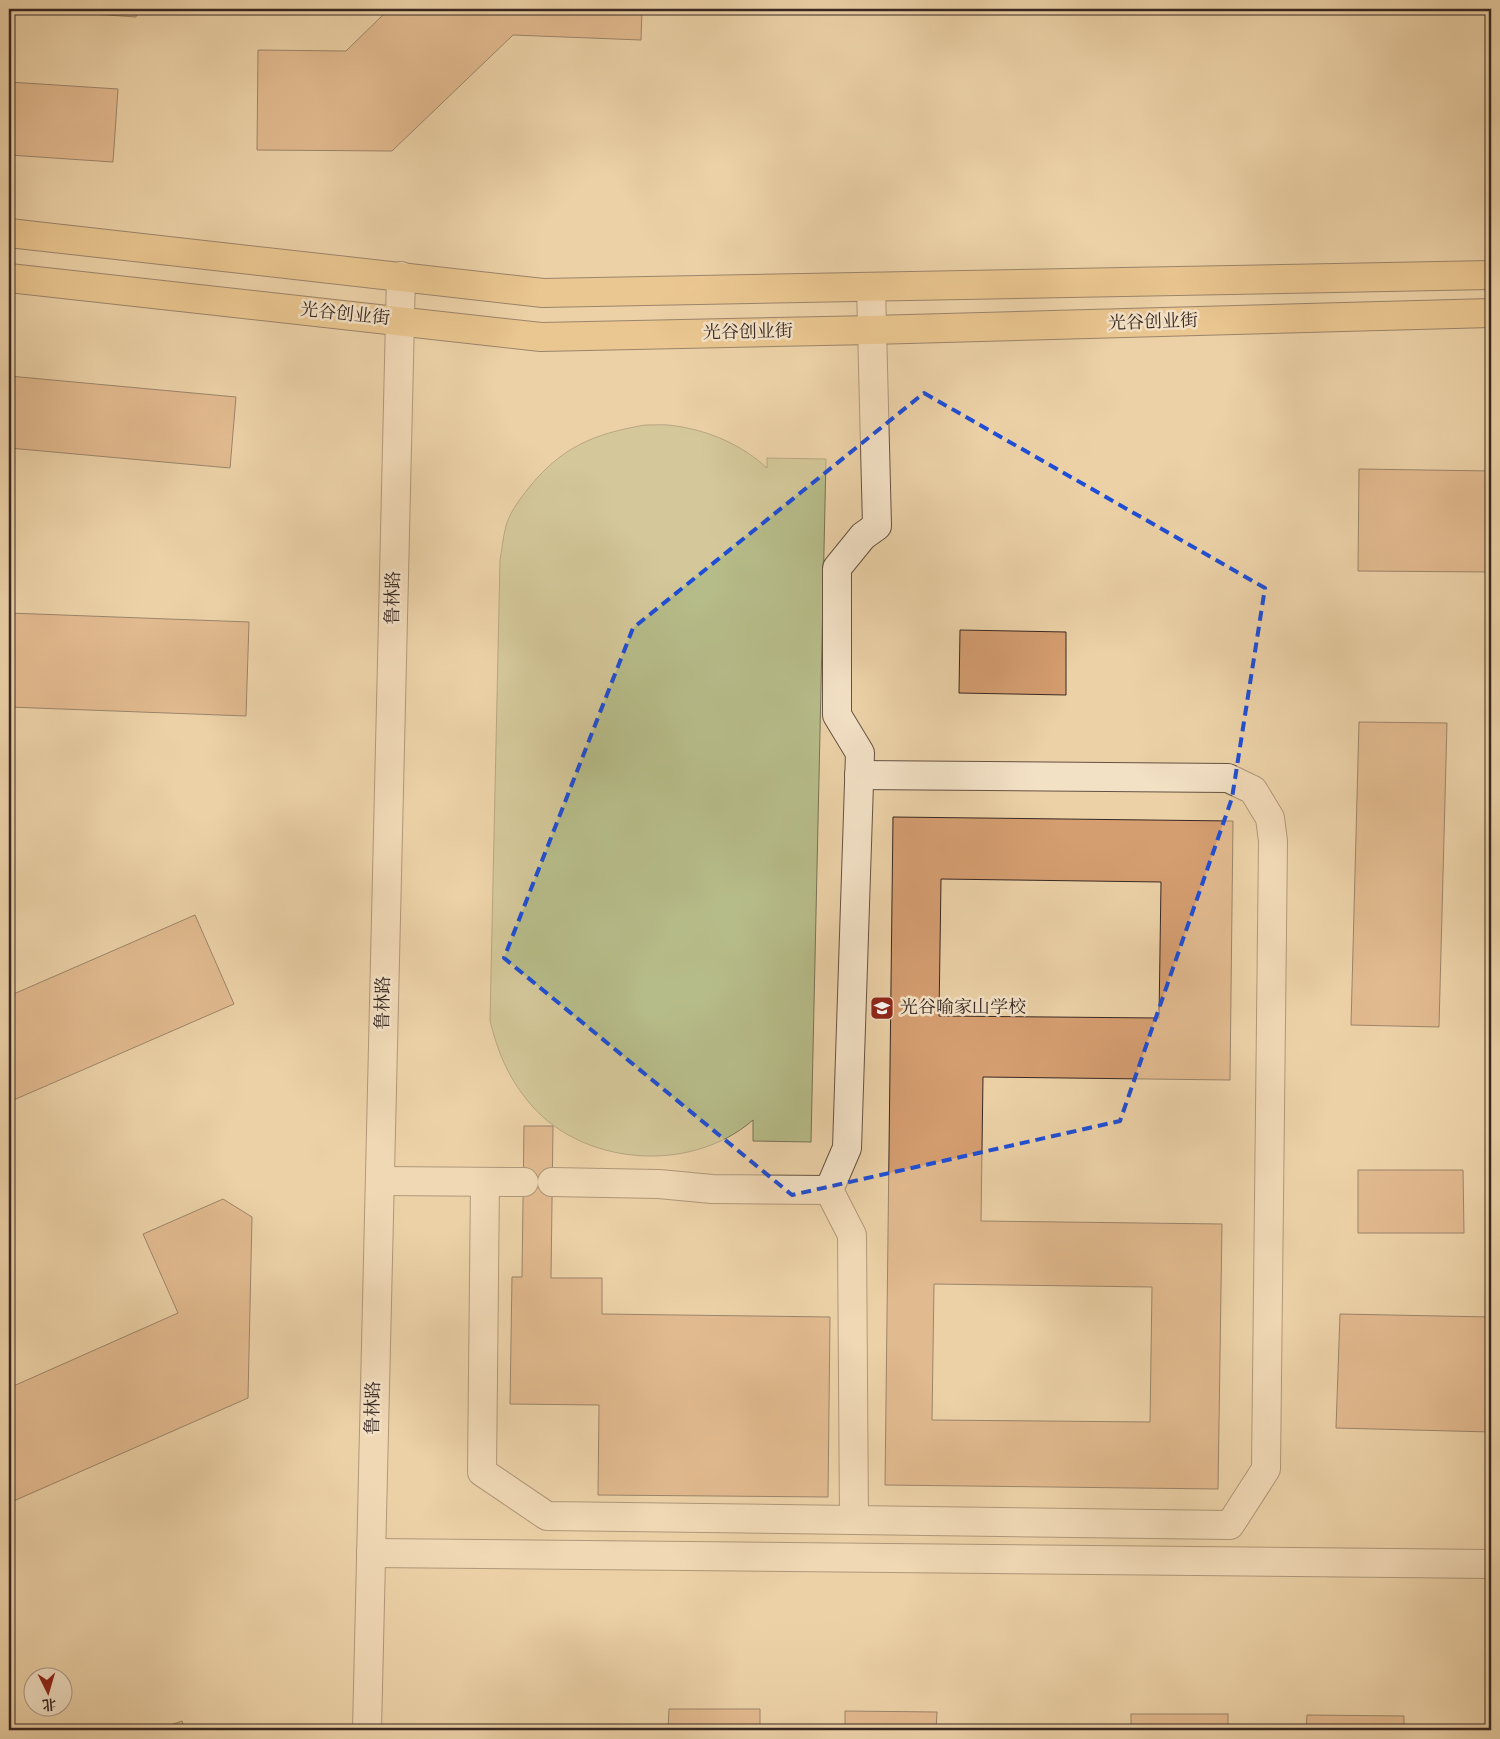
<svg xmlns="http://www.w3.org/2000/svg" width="1500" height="1739" viewBox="0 0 1500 1739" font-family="Vollkorn,'Noto Serif SC',serif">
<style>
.green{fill:#b6bc89;stroke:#777256}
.building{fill:#d59e71;stroke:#382822;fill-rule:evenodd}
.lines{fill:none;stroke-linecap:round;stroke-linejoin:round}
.minor-casing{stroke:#655243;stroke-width:30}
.major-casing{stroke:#382822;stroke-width:30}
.minor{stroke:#f3e1c6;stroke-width:28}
.major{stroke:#e6b874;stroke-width:28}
.marked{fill:none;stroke:#1d4ed8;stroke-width:4;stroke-dasharray:10 6;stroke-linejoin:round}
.labels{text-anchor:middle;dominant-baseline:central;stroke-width:5;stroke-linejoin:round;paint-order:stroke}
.street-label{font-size:18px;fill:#382822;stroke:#f3e1c6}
.poi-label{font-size:18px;fill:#382822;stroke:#f3e1c6;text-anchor:start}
</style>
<rect width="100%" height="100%" fill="#ecd1a7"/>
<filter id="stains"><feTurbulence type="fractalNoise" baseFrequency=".004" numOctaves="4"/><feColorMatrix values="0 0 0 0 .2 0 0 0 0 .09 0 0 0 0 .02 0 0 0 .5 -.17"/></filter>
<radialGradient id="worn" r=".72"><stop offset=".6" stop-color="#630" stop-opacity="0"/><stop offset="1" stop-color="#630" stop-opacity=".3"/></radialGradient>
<path class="green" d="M 645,425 C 655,425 666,424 676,426 C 710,431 742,445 767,468 L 767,458 L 826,459 L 811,1142 L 753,1141 L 753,1120 C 690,1175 579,1166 527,1100 C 507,1075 498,1052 490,1021 L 500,560 C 502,549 503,537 506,526 C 509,514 519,500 527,490 C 561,447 593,434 645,425 Z"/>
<g class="building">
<polygon points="19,9 137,9 136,17"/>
<polygon points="389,9 642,9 641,40 513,35 392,151 257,150 258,50 346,51"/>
<polygon points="9,82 118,89 113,162 9,155"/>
<polygon points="9,376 236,397 230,468 9,448"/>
<polygon points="1359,469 1491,471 1491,572 1358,571"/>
<polygon points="9,613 249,622 246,716 9,707"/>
<polygon points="960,630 1066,632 1066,695 959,693"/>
<polygon points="1359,722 1447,723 1439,1027 1351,1025"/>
<path d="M 893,817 L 1233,821 L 1230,1080 L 983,1077 L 981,1221 L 1222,1224 L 1218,1489 L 885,1485 ZM 941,879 L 1161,882 L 1159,1018 L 939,1016 ZM 934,1284 L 1152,1287 L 1150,1422 L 932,1420 Z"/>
<polygon points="195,915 234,1004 9,1102 9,996"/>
<polygon points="524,1126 553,1126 551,1278 602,1278 602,1314 830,1317 828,1497 598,1495 599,1405 510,1404 512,1277 522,1277"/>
<polygon points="1358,1170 1463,1170 1464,1233 1358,1233"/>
<polygon points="223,1199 252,1217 248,1398 9,1503 9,1388 178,1313 143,1234"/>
<polygon points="1340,1314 1491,1317 1491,1432 1336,1428"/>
<polygon points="669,1709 760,1709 760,1730 668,1730"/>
<polygon points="845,1711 937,1712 936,1730 845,1730"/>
<rect x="1131" y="1714" width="97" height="16"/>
<polygon points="1307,1715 1404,1716 1404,1730 1306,1730"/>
<polygon points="182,1721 185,1730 157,1730"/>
</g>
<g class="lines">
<g class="minor-casing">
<g id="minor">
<polyline points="380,1181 524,1182"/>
<polyline points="485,1182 482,1472 547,1516 1230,1525 1266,1469 1273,841 1270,818 1253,790 1228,778 859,775"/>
<polyline points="552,1182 659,1184 712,1189 829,1190"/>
<polyline points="854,1520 852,1235 829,1190 847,1148 860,753 837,715 837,568 863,536 877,526 871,287"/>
<polyline points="371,1553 1491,1564"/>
<polyline points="367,1730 401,276"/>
</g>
</g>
<g class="major-casing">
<g id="major">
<polyline points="9,233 543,293 1491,275"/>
<polyline points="9,278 541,337 872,330 1491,313"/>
</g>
</g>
<use href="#minor" class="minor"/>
<use href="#major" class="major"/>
</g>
<path d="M0 0H1500V1739H0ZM 924,393 L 1265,588 L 1232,798 L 1120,1121 L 792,1195 L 504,958 L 633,628 Z" fill="#ecd1a7" fill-opacity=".55" fill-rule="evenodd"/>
<path class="marked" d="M 924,393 L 1265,588 L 1232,798 L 1120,1121 L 792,1195 L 504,958 L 633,628 Z"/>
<defs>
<g id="school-square" transform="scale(1.25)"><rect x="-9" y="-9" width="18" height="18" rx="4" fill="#8f2418" stroke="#f3e1c6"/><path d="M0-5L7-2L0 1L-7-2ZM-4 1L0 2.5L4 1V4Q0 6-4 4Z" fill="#fff"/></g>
</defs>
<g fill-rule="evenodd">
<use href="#school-square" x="882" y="1008"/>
</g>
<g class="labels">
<g class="street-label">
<text transform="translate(345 315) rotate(6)">光谷创业街</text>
<text transform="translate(1153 323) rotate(-2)">光谷创业街</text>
<text transform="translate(748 333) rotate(-1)">光谷创业街</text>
<text transform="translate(394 598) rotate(-89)">鲁林路</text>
<text transform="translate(384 1003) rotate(-89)">鲁林路</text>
<text transform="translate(374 1408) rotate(-89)">鲁林路</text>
</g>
<g class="poi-label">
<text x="900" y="1008">光谷喻家山学校</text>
</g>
</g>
<rect width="1500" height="1739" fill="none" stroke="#ecd1a7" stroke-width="30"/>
<rect x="10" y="10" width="1480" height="1719" fill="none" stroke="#382822" stroke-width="2.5"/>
<rect x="15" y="15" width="1470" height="1709" fill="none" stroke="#382822"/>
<g transform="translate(48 1692) rotate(175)"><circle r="24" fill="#f3e1c6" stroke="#a89784"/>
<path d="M0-4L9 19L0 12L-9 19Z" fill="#8f2418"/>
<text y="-8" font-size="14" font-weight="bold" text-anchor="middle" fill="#382822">北</text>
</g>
<rect width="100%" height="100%" filter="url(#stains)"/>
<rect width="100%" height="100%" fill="url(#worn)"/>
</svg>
